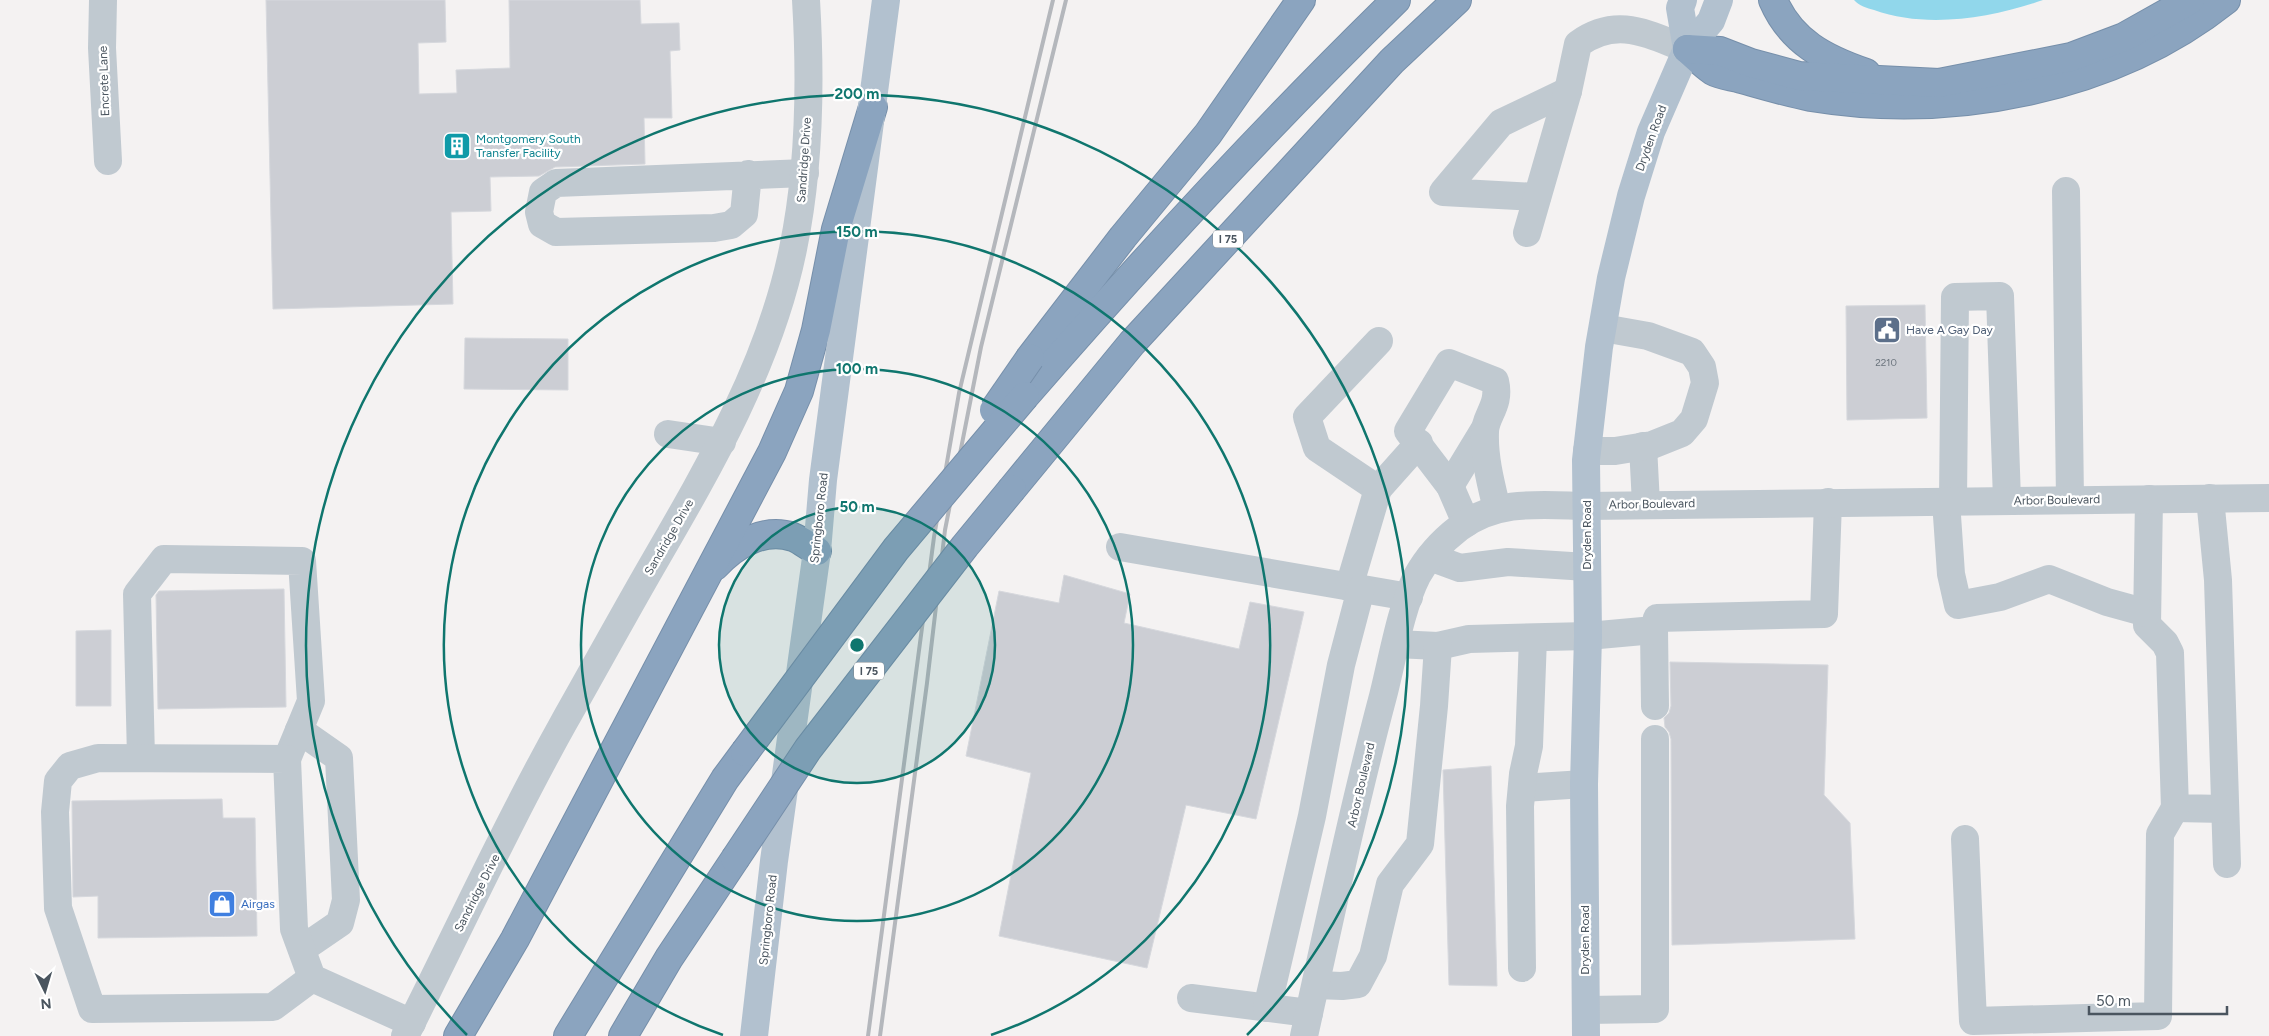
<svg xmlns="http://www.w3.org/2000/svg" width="2269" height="1036" viewBox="0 0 2269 1036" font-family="Figtree,sans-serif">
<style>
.water{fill:#91d7eb}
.building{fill:#ccced4;stroke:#d6d8dd}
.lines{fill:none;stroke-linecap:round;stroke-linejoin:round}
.highway-casing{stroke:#768faa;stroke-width:30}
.minor{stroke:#c0c9d0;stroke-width:28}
.major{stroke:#b2c1cf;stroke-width:28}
.highway{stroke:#8ba4bf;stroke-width:28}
.rail{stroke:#b4b7bc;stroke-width:4}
.highway-bridge-casing{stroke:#768faa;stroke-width:30;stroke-linecap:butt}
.highway-bridge{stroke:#8ba4bf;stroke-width:28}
.ring{fill:none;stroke:#0f766e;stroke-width:2.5}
.labels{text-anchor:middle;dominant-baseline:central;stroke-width:4.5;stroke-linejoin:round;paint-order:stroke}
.number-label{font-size:10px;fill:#6a737c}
.shield{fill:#fff;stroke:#80888f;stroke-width:1}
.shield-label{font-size:11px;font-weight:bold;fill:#4a555f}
.street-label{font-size:12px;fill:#4a555f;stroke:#fff}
.culture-label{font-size:12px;fill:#0d838f;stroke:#fff;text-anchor:start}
.service-label{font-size:12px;fill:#4e5e75;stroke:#fff;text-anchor:start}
.shop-label{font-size:12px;fill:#366cbe;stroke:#fff;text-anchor:start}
.centre{fill:#0f766e;stroke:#fff;stroke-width:2.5}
.ring-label{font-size:15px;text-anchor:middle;font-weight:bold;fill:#0f766e;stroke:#fff;stroke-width:4.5;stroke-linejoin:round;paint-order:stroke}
</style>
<rect width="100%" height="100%" fill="#f4f2f2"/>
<path class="water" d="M 1854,0 L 2043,0 C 1991,18 1927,29 1874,10 C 1867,8 1859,6 1854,0 Z"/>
<g class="building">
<polygon points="266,0 445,0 446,42 418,43 419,94 457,93 456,70 510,68 509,0 640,0 641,24 679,23 680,50 670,51 672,118 644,118 645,164 555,167 539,176 490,177 491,211 451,212 453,304 273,309"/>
<polygon points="1925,305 1927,418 1847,420 1846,306"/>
<polygon points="465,338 568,339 568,390 464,389"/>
<polygon points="1064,575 1130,594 1124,623 1239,649 1250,602 1304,612 1256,819 1186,805 1147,968 999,936 1031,773 966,756 999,591 1059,603"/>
<polygon points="284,589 286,707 158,709 156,595 159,591"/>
<polygon points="111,630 111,706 76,706 76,631"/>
<polygon points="1670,662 1828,665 1824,795 1850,823 1855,939 1672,945 1671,739 1669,732 1665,727 1664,718 1669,713 1671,706"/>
<polygon points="1491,766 1497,986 1449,985 1443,770"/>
<polygon points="222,799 223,818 255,818 257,936 98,938 98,896 73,897 72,801"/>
</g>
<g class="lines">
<g class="highway-casing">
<g id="highway">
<path d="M 1773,0 C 1791,42 1825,59 1866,73"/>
<path d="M 1687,49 C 1695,56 1704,65 1713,71 C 1720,75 1730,76 1738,78 C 1763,85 1786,92 1811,97 C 1951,120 2113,90 2226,0"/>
<polyline points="1687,49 1720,51 1751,63 1799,76 1939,83 2071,57 2124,37 2190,0"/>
<polyline points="1030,358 1123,237 1208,134 1301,0"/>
<path d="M 1025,396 C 1143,260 1267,126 1396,0"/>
<polyline points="1012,489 1132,343 1392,61 1457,0"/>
<path d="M 715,566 C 734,545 764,527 793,537 C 801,540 809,547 817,551"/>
<polyline points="458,1036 515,939 772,452 799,391 816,330 836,229 873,107"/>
<polyline points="568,1036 725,779 745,752"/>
<polyline points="623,1036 669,958 735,859"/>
</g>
</g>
<g class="minor">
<polyline points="103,0 102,48 108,161"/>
<polyline points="748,174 744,214 731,225 714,228 556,232 542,224 539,212 543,192 556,183 805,173"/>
<polyline points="2066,191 2070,500"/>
<polyline points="1537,197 1443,192 1501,123 1568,91"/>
<path d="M 1527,233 L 1568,91 L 1578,44 C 1617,16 1647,34 1687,49"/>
<polyline points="668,434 722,442"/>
<polyline points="1643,446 1646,504"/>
<polyline points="1587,451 1615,451 1652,445 1682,433 1694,419 1705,383 1702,367 1692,352 1648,336 1603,328"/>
<polyline points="1450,486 1484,430"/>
<polyline points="1378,489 1317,448 1307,417 1379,341"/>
<polyline points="2210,498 2218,580 2227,864"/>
<polyline points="2149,499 2147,625 2165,643 2170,653 2175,808 2225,809"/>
<polyline points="1946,501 1951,574 1958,605 2000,597 2049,579 2107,602 2147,613"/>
<polyline points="1953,501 1955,297 2000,296 2007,500"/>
<path d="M 1466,523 L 1450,486 L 1408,431 L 1449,363 L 1495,381 C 1501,406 1485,415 1485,432 C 1484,458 1491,484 1497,509"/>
<polyline points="1120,547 1409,597"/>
<polyline points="1430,557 1460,568 1508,562 1587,567"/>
<polyline points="1349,587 1378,489 1419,443"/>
<polyline points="1654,630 1655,706"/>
<polyline points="1396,644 1438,646 1469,639 1588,636 1654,630 1657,618 1824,614 1828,502"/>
<polyline points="299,730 339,758 346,900 340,923 302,949"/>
<polyline points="141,758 137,594 164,559 302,561 311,701 287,759"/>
<polyline points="1522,788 1584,784"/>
<polyline points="1965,839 1973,1021 2158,1016 2160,834 2175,808"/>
<polyline points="1522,968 1520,806 1523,774 1529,746 1533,638"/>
<polyline points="312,978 273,1007 92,1009 58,908 55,812 58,781 70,766 98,758 287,759 294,929 312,978 412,1023"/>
<polyline points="1316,985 1342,986 1358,984 1373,956 1390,884 1420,844 1434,706 1438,646"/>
<polyline points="1191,998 1309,1013"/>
<polyline points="1267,1008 1312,816 1341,665 1361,589"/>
<polyline points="1586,1010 1655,1009 1655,739"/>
<path d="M 405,1036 C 458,931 507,824 564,722 C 594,669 623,616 653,564 C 711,464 770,362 793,249 C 810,167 811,83 806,0"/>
<path d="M 1304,1036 C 1329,923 1353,809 1383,696 C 1392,661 1401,607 1417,576 C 1427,558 1442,541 1459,528 C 1497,499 1541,505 1586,506 L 2269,498"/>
</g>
<g class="major">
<polyline points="1683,0 1680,8 1687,49"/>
<polyline points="754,1036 774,861 817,551 823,480 886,0"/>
<polyline points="1586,1036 1584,784 1588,636 1586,460 1599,347 1611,278 1631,196 1651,132 1687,49 1711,21 1719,0"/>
</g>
<use href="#highway" class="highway"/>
<g class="rail">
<polyline points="868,1036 934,537 959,393 1053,0"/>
<polyline points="880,1036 927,683 945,530 981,347 1066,0"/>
</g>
<g class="highway-bridge-casing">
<g id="highway-bridge">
<polyline points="994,410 1030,358"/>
<polyline points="745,752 896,549 1025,396"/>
<polyline points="735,859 808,749 965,546 1012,489"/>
</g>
</g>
<use href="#highway-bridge" class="highway-bridge"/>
</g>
<circle cx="857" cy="645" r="138" fill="#0f766e" fill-opacity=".12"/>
<g class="ring">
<circle cx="857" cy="645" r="138"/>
<circle cx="857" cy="645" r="276"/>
<path d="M723 1035A413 413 0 1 1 991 1035"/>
<path d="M467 1035A551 551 0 1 1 1247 1035"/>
</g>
<defs>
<g id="building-square" transform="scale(1.4375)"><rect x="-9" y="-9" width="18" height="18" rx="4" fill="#0f9aa8" stroke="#fff"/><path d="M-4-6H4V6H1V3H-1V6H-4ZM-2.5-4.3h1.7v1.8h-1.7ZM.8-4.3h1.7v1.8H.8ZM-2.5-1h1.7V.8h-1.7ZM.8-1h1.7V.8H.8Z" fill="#fff"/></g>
<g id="civic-square" transform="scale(1.4375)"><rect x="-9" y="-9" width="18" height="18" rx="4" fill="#5c6f8a" stroke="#fff"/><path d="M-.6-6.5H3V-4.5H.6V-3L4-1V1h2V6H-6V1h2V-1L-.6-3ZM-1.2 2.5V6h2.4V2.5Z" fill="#fff"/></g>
<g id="shop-square" transform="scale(1.4375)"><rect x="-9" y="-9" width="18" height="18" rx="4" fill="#3f7fe0" stroke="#fff"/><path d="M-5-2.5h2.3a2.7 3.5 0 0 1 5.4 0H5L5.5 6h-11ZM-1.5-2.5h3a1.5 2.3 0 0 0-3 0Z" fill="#fff"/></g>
</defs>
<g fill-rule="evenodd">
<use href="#building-square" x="457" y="146"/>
<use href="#civic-square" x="1887" y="330"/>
<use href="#shop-square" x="222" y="904"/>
</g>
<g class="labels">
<g class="number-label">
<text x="1886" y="362">2210</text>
</g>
<g class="shield">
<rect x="1213" y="230.5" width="30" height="17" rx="4"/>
<rect x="854" y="662.5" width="30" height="17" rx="4"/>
</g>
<g class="shield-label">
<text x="1228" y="239">I 75</text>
<text x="869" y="671">I 75</text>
</g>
<g class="street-label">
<text transform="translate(104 81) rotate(-92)">Encrete Lane</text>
<text transform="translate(1651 138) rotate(-70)">Dryden Road</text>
<text transform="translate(804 160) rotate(-86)">Sandridge Drive</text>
<text transform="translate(2057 500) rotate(-1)">Arbor Boulevard</text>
<text transform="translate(1652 504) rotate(-1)">Arbor Boulevard</text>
<text transform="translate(819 518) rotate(-84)">Springboro Road</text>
<text transform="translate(1587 535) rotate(-90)">Dryden Road</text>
<text transform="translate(669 537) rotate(-60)">Sandridge Drive</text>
<text transform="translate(1361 785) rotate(-77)">Arbor Boulevard</text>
<text transform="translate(477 893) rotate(-63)">Sandridge Drive</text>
<text transform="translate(768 920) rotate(-84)">Springboro Road</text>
<text transform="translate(1585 940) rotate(-90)">Dryden Road</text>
</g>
<g class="culture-label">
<text x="476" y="139">Montgomery South<tspan x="476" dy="14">Transfer Facility</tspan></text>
</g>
<g class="service-label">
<text x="1906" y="330">Have A Gay Day</text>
</g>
<g class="shop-label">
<text x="241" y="904">Airgas</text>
</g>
</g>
<circle cx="857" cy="645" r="8" class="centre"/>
<g class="ring-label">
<text x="857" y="99">200 m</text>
<text x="857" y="237">150 m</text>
<text x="857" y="374">100 m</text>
<text x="857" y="512">50 m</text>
</g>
<g transform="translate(45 991) rotate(175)" stroke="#ffffff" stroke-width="4" paint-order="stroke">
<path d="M0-4L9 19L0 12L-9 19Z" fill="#4a555f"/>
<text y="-8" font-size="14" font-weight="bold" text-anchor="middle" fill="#4a555f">N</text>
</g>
<path d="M2089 1006v8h138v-8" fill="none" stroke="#4a555f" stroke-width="2.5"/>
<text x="2096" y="1006" font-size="15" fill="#4a555f" stroke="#ffffff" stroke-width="4" paint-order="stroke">50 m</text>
</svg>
